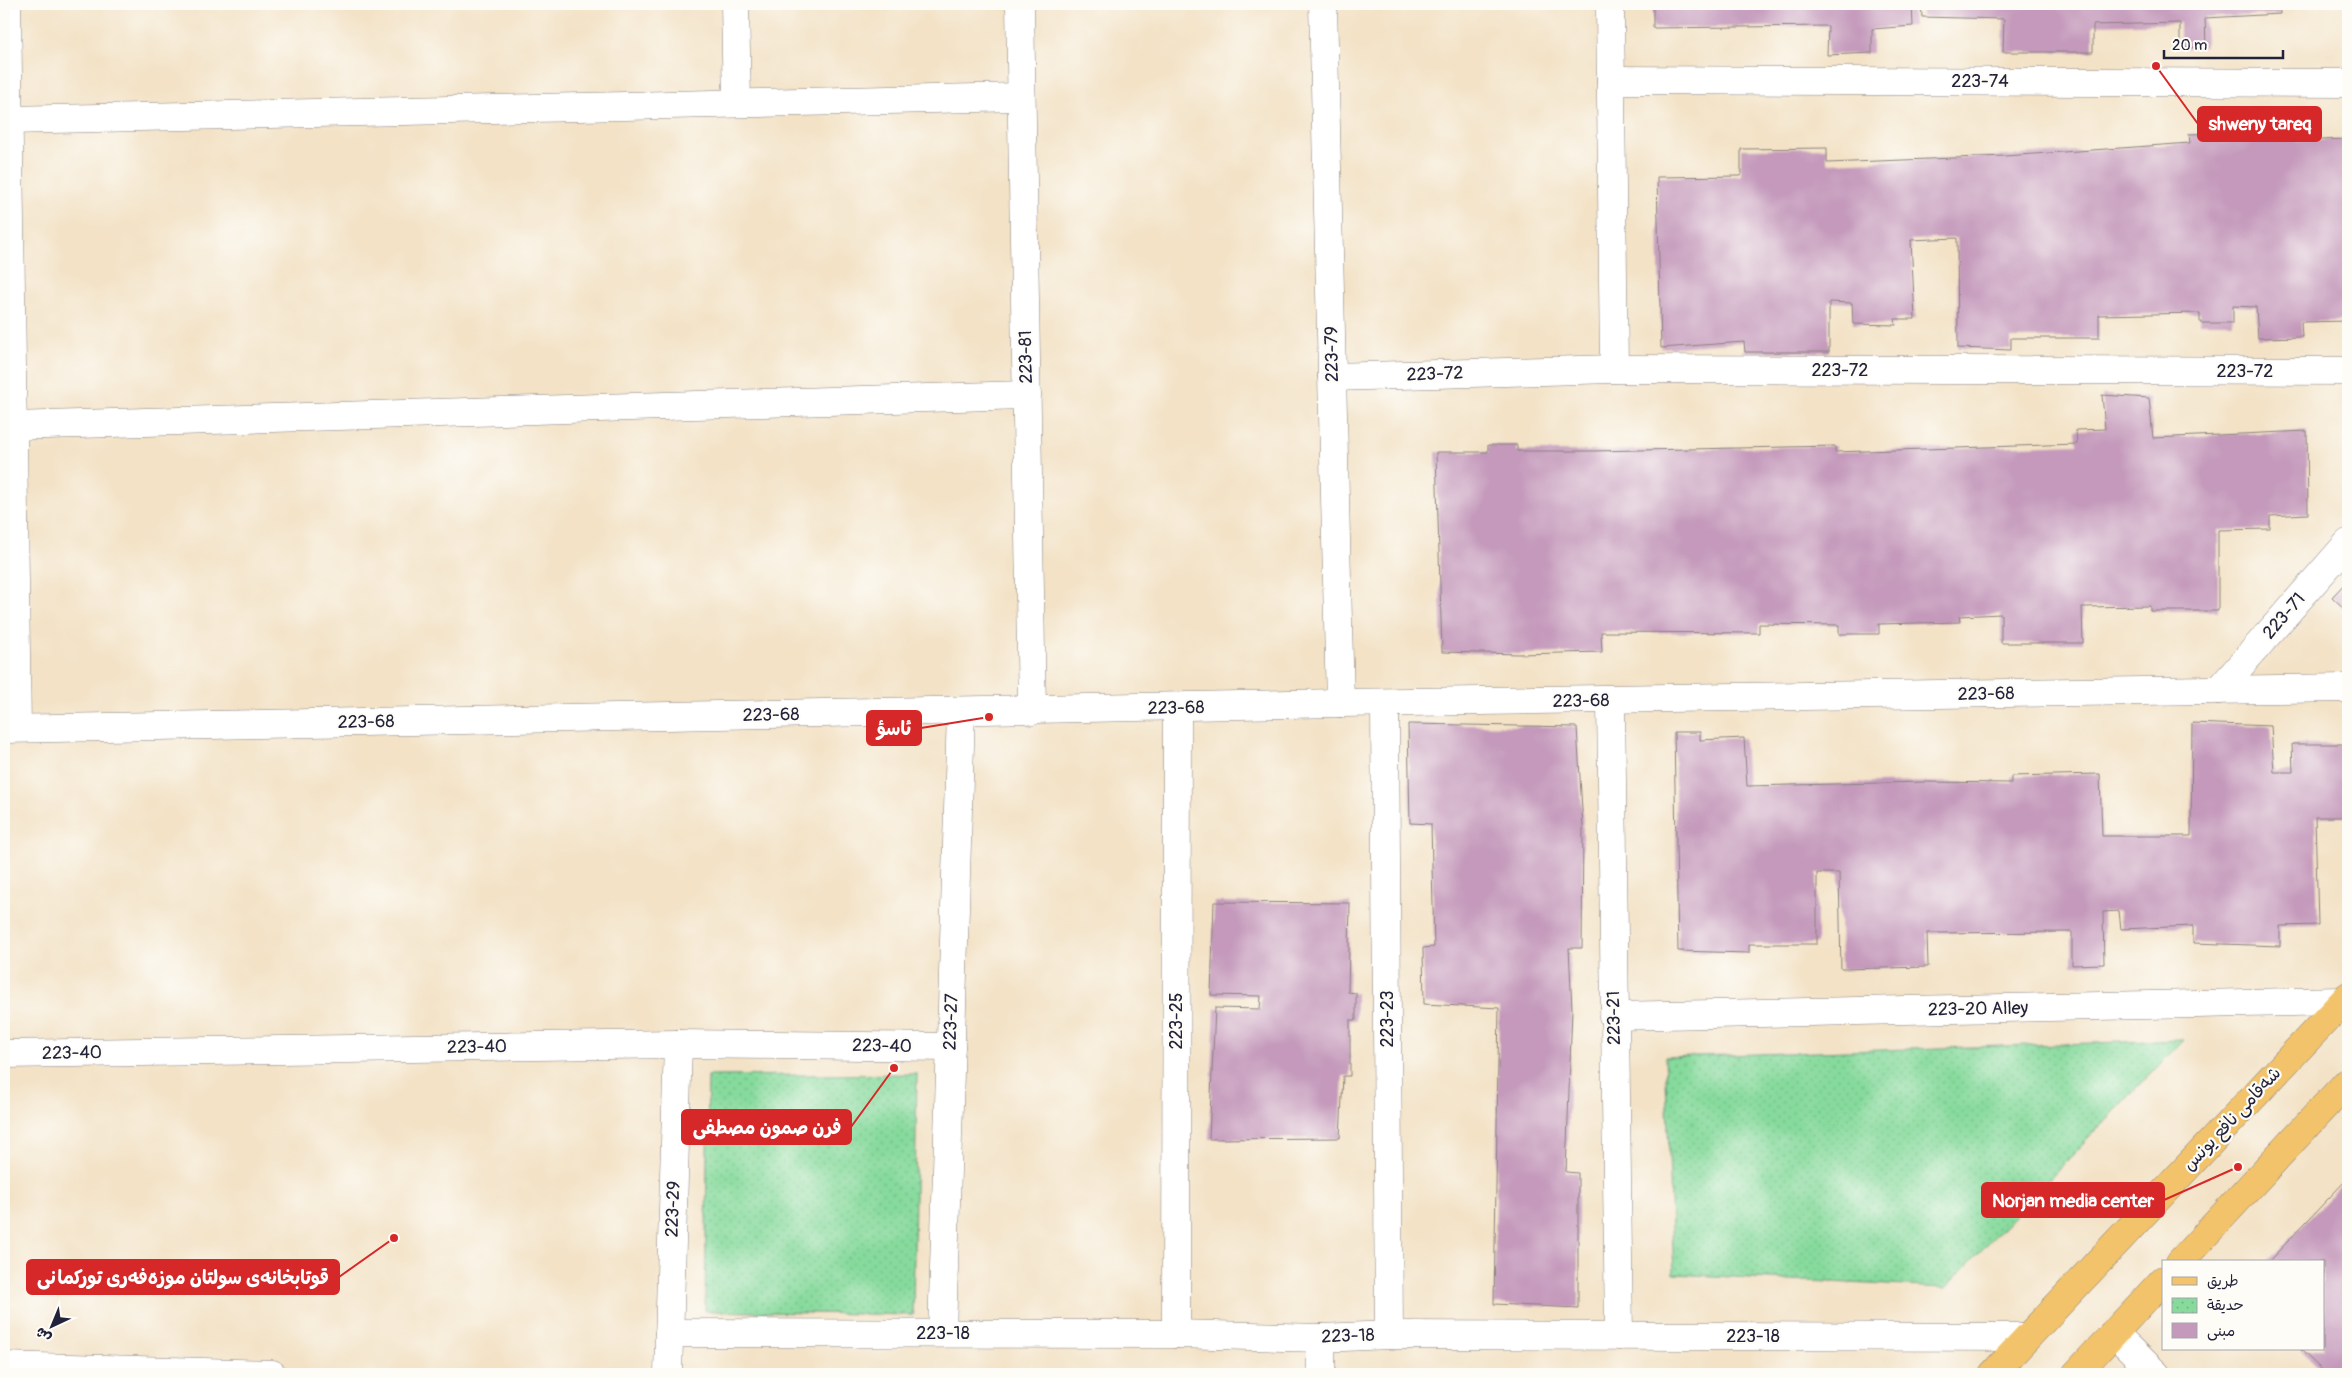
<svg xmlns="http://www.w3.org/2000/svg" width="2352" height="1378" viewBox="0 0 2352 1378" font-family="Pangolin,'Playpen Sans Arabic',sans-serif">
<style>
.park{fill:url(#park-dots);stroke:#547e6c}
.building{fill:#c499bb}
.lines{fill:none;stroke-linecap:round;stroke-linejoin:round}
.minor-casing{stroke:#8a8280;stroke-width:29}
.major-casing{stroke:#8a8280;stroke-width:29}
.minor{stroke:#fff;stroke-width:28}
.major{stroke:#f2c36a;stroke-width:28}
.labels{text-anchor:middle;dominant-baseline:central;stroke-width:4.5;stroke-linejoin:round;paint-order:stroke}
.street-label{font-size:18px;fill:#22223b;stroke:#fdfcf7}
.leader{fill:none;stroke:#d62828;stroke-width:2}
.callout-dot{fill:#d62828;stroke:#fdfcf7;stroke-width:2}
.callout{fill:#d62828;stroke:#d62828;stroke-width:2}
.callout-label{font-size:19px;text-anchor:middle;font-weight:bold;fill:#fff}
</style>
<defs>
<pattern id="park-dots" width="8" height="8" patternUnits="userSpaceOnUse" patternTransform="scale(1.25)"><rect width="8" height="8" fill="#86da9c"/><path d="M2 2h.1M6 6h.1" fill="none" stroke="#73bb87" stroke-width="1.8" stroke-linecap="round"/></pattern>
</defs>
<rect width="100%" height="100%" fill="#fdfcf7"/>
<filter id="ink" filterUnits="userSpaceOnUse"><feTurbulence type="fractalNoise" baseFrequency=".02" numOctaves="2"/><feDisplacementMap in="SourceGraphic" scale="10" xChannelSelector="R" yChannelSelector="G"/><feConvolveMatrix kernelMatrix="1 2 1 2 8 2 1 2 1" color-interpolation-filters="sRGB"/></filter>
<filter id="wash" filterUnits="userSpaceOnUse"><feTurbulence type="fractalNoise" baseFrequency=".0096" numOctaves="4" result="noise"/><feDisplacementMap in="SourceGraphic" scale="20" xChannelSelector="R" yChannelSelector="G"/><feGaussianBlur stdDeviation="1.12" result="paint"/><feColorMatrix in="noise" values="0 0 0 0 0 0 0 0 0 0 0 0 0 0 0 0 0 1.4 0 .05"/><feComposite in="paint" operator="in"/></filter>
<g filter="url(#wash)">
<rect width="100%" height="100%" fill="#f3e2c6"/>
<g class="park">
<polygon points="2183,1040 1945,1288 1674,1274 1665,1057"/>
<polygon points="917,1074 913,1315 705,1311 708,1076"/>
</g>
<g id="blocks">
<g class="building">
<polygon points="1653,4 1912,4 1913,26 1872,29 1872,53 1827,55 1828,26 1653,28"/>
<polygon points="1921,4 2279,4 2280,14 2205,18 2206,47 2180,48 2180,23 2093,25 2093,52 2003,52 2004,19 1922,17"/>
<polygon points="2296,131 2297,141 2348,139 2348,321 2301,322 2302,337 2258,338 2256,307 2233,306 2233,323 2200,323 2200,313 2099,315 2099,338 2011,338 2011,350 1958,348 1957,238 1911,240 1915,319 1895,319 1896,325 1853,324 1852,303 1829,302 1829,352 1745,352 1744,342 1661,348 1657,177 1741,176 1741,149 1827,148 1827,163 2005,156 2135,147 2190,143 2189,134"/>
<polygon points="2102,395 2149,398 2153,438 2307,431 2308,514 2270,516 2270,529 2218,530 2218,611 2150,611 2150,606 2082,607 2083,643 2001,643 2001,614 1959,616 1960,622 1879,624 1879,634 1839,634 1839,625 1759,624 1759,633 1601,632 1602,652 1519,654 1442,652 1436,452 1488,452 1488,445 1517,445 1517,451 1592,451 1835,446 1835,452 2077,444 2076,430 2105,429"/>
<polygon points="2348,580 2348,612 2332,597"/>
<polygon points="2192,723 2271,726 2274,772 2293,772 2292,744 2348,744 2348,817 2315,817 2318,925 2280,926 2280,946 2193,943 2193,926 2121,929 2119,911 2103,912 2104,964 2072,965 2072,932 1927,933 1928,967 1841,969 1839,873 1817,873 1817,944 1749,944 1749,953 1678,951 1674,732 1700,732 1700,740 1744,738 1747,786 1925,782 2011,783 2011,776 2100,774 2102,836 2191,836"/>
<polygon points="1408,724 1577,727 1583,827 1582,948 1569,948 1572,1009 1566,1172 1578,1173 1578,1308 1494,1304 1499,1008 1424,1004 1423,948 1434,947 1431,824 1410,823"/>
<polygon points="1214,902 1350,903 1348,992 1356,993 1356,1020 1350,1020 1350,1076 1343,1076 1340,1138 1209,1139 1215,1008 1260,1009 1261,996 1211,995"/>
<polygon points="2348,1178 2348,1374 2326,1374 2300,1349 2323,1349 2323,1262 2268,1262"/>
</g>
</g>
</g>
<g filter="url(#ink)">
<use href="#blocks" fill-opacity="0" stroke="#8a8280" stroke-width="1"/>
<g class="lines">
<g class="minor-casing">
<g id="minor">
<polyline points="7,4 17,728"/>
<polyline points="735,4 737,103"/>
<polyline points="1020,4 1032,711"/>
<polyline points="1323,4 1340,703"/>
<polyline points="1610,4 1614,369"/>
<polyline points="1611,80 2348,83"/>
<polyline points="9,120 1021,97"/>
<polyline points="1332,377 1614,369 2348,371"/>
<polyline points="13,426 1027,395"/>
<polyline points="2219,690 2348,543"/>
<polyline points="1611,700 1619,1336"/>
<polyline points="1385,704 1389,1335"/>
<polyline points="4,729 1340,703 2348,688"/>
<polyline points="1613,1016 2343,1001"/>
<polyline points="4,1054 678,1044 951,1047"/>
<polyline points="669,1333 1176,1334 1321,1338 1389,1335 2027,1337"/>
<polyline points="942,1333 961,712"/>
<polyline points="2114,1333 2156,1374"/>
<polyline points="1176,1334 1177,708"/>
<polyline points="4,1366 272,1374"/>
<polyline points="668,1374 678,1044"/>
<polyline points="1321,1374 1321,1338"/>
</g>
</g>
<g class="major-casing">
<g id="major">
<polyline points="2180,1262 2348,1081"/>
<polyline points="1993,1374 2348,996"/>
<polyline points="2076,1374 2163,1280"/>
</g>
</g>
<use href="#minor" class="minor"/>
<use href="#major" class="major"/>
</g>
</g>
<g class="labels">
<g class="street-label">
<text x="1980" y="81">223-74</text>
<text transform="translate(1332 354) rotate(-91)">223-79</text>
<text transform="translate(1026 357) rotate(-91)">223-81</text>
<text x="1840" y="370">223-72</text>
<text x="2245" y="371">223-72</text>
<text transform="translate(1435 374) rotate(-2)">223-72</text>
<text transform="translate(2284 616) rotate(-49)">223-71</text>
<text transform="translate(1986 694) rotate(-1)">223-68</text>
<text transform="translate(1581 701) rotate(-1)">223-68</text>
<text transform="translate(1176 708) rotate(-1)">223-68</text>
<text transform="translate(771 715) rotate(-1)">223-68</text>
<text transform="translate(366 722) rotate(-1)">223-68</text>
<text transform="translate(1978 1009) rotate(-1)">223-20 Alley</text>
<text transform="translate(1614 1018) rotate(-91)">223-21</text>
<text transform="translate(1387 1019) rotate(-90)">223-23</text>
<text transform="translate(1176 1021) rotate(-90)">223-25</text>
<text transform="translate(951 1022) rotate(-88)">223-27</text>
<text transform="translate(882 1046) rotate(1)">223-40</text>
<text transform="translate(477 1047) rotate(-1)">223-40</text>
<text transform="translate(72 1053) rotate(-1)">223-40</text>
<text transform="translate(2232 1119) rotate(-47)">شەقامی نافع یونس</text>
<text transform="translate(673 1209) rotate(-88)">223-29</text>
<text x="943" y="1333">223-18</text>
<text transform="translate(1348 1336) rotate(-2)">223-18</text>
<text x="1753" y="1336">223-18</text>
</g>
</g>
<path class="leader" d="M2156 66L2198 124M989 717L921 728M894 1068L851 1127M2238 1167L2164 1200M394 1238L339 1277"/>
<g class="callout-dot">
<circle cx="2156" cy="66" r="5"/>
<circle cx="989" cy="717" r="5"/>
<circle cx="894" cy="1068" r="5"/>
<circle cx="2238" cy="1167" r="5"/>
<circle cx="394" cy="1238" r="5"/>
</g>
<g class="callout">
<rect x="2198" y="107" width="123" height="34" rx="5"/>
<rect x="867" y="711" width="54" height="34" rx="5"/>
<rect x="682" y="1110" width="169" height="34" rx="5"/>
<rect x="1982" y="1183" width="182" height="34" rx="5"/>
<rect x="27" y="1260" width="312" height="34" rx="5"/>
</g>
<g class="callout-label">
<text x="2260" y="130">shweny tareq</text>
<text x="894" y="735">ئاسؤ</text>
<text x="767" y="1134">فرن صمون مصطفى</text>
<text x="2073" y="1207">Norjan media center</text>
<text x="183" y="1284">قوتابخانەی سولتان موزەفەری تورکمانی</text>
</g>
<rect width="2352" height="1378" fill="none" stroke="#fdfcf7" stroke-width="20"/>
<rect x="2162" y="1260" width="162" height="90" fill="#fdfcf7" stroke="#a5a5ac"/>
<rect x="2172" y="1277" width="25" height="8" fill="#f2c36a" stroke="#a5a5ac"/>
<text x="2207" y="1286" font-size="15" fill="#22223b">طريق</text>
<rect x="2172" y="1298" width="25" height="15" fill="url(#park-dots)" stroke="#a5a5ac"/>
<text x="2207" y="1310" font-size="15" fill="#22223b">حديقة</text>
<rect x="2172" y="1323" width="25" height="15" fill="#c499bb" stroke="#a5a5ac"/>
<text x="2207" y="1336" font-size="15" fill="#22223b">مبنى</text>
<g transform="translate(52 1326) rotate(224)" stroke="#fdfcf7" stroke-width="4" paint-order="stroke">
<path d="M0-4L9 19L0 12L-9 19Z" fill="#22223b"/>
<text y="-8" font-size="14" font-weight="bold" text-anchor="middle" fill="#22223b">ش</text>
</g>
<path d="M2164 50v8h119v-8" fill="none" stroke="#22223b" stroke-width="2.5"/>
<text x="2172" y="50" font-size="15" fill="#22223b" stroke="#fdfcf7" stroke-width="4" paint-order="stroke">20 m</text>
</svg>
